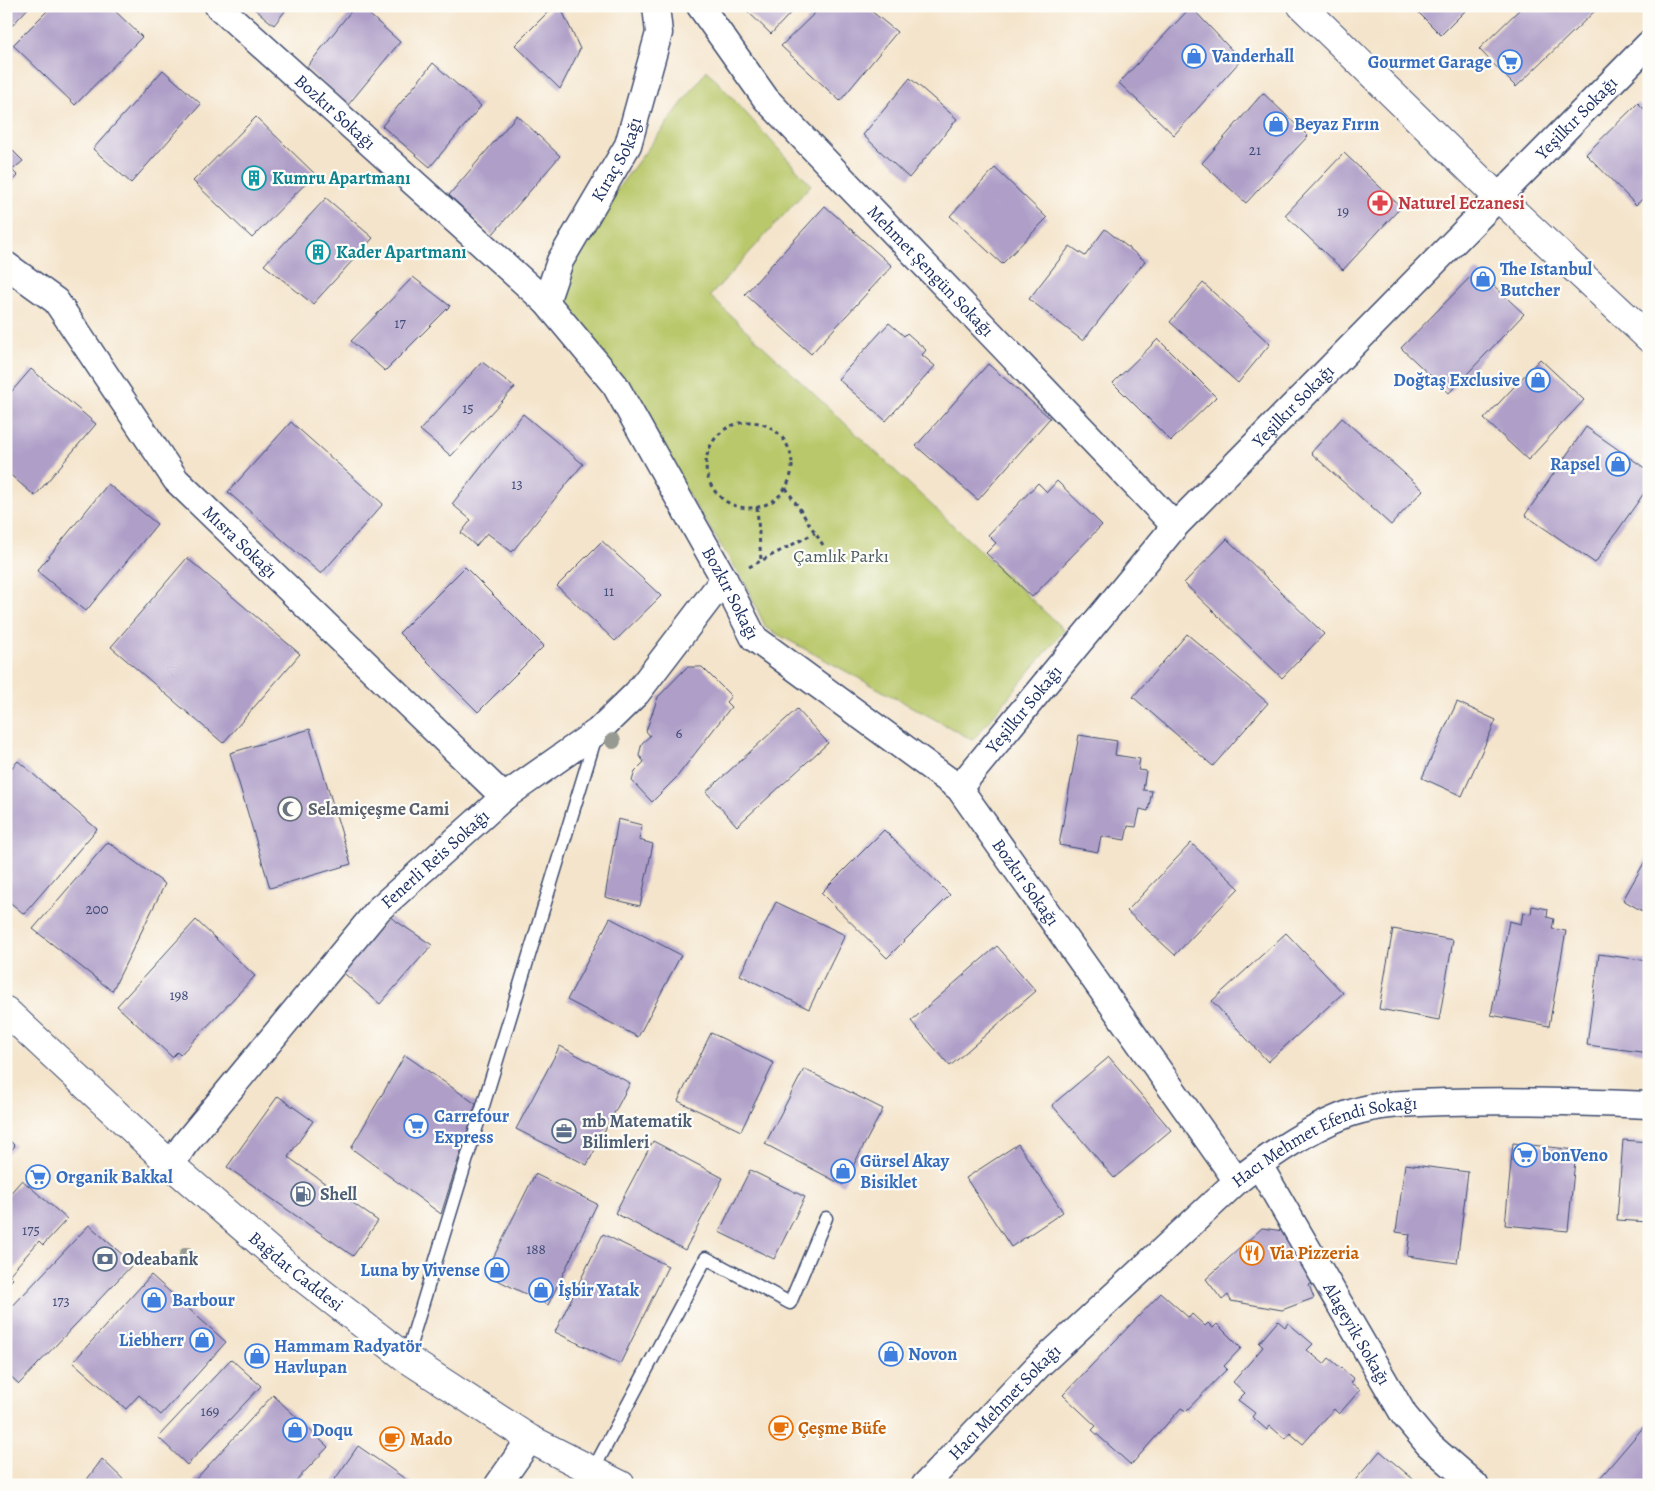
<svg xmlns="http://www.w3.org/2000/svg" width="1655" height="1491" viewBox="0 0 1655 1491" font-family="Alegreya,serif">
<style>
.green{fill:#b9c86a;stroke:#6a7c64}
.building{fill:#af9fc8}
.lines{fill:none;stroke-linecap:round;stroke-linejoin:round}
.lane-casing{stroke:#3c4a6e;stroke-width:15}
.street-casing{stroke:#3c4a6e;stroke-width:29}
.primary-casing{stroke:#3c4a6e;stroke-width:30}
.path{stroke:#3c4a6e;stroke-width:3;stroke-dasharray:4 4;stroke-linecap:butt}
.lane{stroke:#fff;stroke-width:12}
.street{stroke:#fff;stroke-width:26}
.primary{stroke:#fff;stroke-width:28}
.tree{fill:#969a91}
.labels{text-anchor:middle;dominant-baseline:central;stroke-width:4.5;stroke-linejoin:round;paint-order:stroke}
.number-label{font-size:15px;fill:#404b78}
.shop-label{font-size:18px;font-weight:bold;fill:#366cbe;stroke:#fdfcf7;text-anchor:start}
.street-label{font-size:18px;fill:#1b2f5e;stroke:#fdfcf7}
.culture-label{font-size:18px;font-weight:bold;fill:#0d838f;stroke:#fdfcf7;text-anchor:start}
.health-label{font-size:18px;font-weight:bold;fill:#be3a42;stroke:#fdfcf7;text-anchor:start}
.park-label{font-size:18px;fill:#4a5d62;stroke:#fdfcf7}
.worship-label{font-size:18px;font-weight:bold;fill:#5b616d;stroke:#fdfcf7;text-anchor:start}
.service-label{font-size:18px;font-weight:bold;fill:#4e5e75;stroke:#fdfcf7;text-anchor:start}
.food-label{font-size:18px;font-weight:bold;fill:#c56008;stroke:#fdfcf7;text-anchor:start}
</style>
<rect width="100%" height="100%" fill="#fdfcf7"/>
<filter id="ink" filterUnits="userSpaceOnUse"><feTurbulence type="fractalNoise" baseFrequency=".02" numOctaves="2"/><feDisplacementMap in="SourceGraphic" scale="10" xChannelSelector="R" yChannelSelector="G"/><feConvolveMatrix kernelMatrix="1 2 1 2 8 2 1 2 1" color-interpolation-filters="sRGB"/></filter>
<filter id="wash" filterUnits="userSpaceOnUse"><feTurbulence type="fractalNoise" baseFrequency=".0096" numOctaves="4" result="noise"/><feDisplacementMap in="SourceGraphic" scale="20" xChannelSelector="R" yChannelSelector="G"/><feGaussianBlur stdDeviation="1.12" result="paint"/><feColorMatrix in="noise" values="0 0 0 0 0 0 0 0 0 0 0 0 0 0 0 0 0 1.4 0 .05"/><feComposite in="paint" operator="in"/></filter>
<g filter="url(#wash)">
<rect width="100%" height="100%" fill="#f4e4cb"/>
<polygon class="green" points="707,70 811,185 710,296 1064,630 973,740 766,628 745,583 684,488 559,306 561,287 594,220"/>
<g id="blocks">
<g class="building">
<polygon points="6,6 30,6 6,32"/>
<polygon points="52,6 110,6 142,37 75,105 13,45"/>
<polygon points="251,6 289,6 274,25"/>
<polygon points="355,6 360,6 400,42 348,105 306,68"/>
<polygon points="554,6 560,6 580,49 560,89 515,45"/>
<polygon points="742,6 797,6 771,34"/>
<polygon points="822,6 865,6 897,32 840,101 781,46"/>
<polygon points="1412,6 1470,6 1441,35"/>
<polygon points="1523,6 1600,6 1516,87 1479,49"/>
<polygon points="1191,7 1241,60 1174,135 1119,83"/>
<polygon points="433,63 481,106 430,167 382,126"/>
<polygon points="163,70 201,104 131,183 93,149"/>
<polygon points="910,78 957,119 909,178 863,135"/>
<polygon points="1263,93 1308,136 1246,203 1202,163"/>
<polygon points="1638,103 1649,114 1649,193 1636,205 1586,154"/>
<polygon points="517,115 560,156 492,235 449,195"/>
<polygon points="256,117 315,174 252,238 193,181"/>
<polygon points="6,144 23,161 12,170 18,176 6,187"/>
<polygon points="1344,153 1401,207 1343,270 1285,215"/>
<polygon points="995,168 1047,218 1002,264 950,216"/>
<polygon points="326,198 373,238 313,304 264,265"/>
<polygon points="825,206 892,266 811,354 745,294"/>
<polygon points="1105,229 1145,261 1083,341 1029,299 1070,246 1085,256"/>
<polygon points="1477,270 1524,314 1449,393 1401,348"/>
<polygon points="413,277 450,306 385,371 351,341"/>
<polygon points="1203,283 1270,344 1238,383 1170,322"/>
<polygon points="889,323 904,336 907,333 926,350 922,355 935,366 886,421 838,379"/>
<polygon points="1158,339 1216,397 1171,441 1113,383"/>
<polygon points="1540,359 1584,400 1528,460 1484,419"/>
<polygon points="482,362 515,387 451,456 420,430"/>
<polygon points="988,364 1050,418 978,500 916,446"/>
<polygon points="31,369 96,424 35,496 6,471 6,398"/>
<polygon points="523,414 583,464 512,552 487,533 476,546 461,533 471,520 452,504"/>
<polygon points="1342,418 1423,490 1391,525 1311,453"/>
<polygon points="291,422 383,504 321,574 228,492"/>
<polygon points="1586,427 1649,471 1649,486 1595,563 1525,515"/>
<polygon points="1057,481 1102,525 1032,597 986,553 996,543 988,535 1038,483 1047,492"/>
<polygon points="108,484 157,524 86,611 37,571"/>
<polygon points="1227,539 1324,634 1282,678 1184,583"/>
<polygon points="602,541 661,596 615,641 557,586"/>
<polygon points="187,558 300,654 223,743 111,647"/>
<polygon points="465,567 544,646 478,712 399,633"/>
<polygon points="1187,634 1268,703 1213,766 1133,697"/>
<polygon points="687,667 702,667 731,696 726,702 731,707 676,778 652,802 632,781 635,771 644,762 639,755 642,743 650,736 646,731 658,697"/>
<polygon points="1457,702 1496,720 1462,796 1422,778"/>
<polygon points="797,709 828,743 737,826 706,792"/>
<polygon points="310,729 351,864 270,888 230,753"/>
<polygon points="1079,735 1117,741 1115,755 1140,759 1138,770 1146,771 1143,790 1152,791 1148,811 1140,809 1136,827 1128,826 1125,840 1101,836 1098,852 1059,845"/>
<polygon points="18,761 97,829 24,914 6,899 6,774"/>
<polygon points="618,819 642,825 639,840 653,844 640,906 605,897"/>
<polygon points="884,830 950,895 887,958 821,893"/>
<polygon points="108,842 165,884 112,991 33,929"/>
<polygon points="1191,843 1239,888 1175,955 1127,911"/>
<polygon points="1649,854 1649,915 1623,900"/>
<polygon points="776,902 845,935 809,1009 740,975"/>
<polygon points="1532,906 1548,909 1547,917 1554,919 1552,929 1566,931 1549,1026 1491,1015 1509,921 1521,924 1523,913 1531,914"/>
<polygon points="390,917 432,945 380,1004 339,969"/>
<polygon points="610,918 681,955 638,1037 567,1000"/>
<polygon points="196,920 255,976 180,1055 177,1052 172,1057 117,1006"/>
<polygon points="1393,929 1453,940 1439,1020 1379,1009"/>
<polygon points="1286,933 1343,993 1268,1062 1212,1001"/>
<polygon points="997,946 1036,991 950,1066 911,1021"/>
<polygon points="1599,954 1649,961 1649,1053 1587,1045"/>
<polygon points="711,1033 774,1063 741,1131 678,1101"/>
<polygon points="560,1046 630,1083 587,1165 516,1129"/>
<polygon points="405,1055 476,1104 441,1214 351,1148"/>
<polygon points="1109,1057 1171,1130 1114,1178 1052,1105"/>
<polygon points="804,1069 883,1109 843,1185 765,1144"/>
<polygon points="278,1096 313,1121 288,1157 378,1221 353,1256 227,1167"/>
<polygon points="6,1137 15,1146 6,1155"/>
<polygon points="1623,1140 1649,1142 1649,1222 1617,1220"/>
<polygon points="653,1141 723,1178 685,1250 615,1213"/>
<polygon points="1513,1143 1576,1150 1568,1231 1505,1225"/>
<polygon points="1018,1144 1063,1212 1011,1247 966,1178"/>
<polygon points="1405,1164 1468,1172 1457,1263 1407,1256 1410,1234 1396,1232"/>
<polygon points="750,1170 805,1197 774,1259 719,1232"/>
<polygon points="535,1174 597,1204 548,1305 485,1274"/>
<polygon points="22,1180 67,1219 43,1245 39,1241 9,1275 13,1279 6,1286 6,1198"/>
<polygon points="89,1225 133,1264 19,1384 6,1372 6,1313"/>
<polygon points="1262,1228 1283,1231 1316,1282 1309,1285 1314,1298 1282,1310 1231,1301 1228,1295 1222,1300 1206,1279"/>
<polygon points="603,1234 668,1266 620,1364 555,1332"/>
<polygon points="151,1275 226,1342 161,1415 139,1395 126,1409 73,1362"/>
<polygon points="1161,1293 1189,1318 1192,1314 1205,1326 1208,1323 1213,1328 1217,1324 1241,1348 1224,1366 1227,1369 1186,1411 1181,1408 1131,1465 1092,1430 1096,1426 1063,1395"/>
<polygon points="1278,1321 1285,1327 1288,1323 1313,1344 1307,1350 1324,1364 1329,1358 1354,1379 1351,1383 1360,1390 1339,1414 1334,1409 1303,1444 1290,1433 1285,1439 1270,1426 1267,1430 1252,1417 1255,1413 1238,1400 1245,1393 1233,1382 1263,1347 1259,1343"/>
<polygon points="231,1359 261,1386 187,1465 158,1437"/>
<polygon points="273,1395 328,1447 292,1485 198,1485 194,1481"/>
<polygon points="1646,1424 1649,1426 1649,1485 1594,1485"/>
<polygon points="358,1446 414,1485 331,1485"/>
<polygon points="1380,1451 1420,1485 1351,1485"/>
<polygon points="102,1459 129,1485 83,1485"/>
</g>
</g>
</g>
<g filter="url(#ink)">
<use href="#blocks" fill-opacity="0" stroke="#3c4a6e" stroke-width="1"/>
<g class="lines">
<g class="lane-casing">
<g id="lane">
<polyline points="406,1358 596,736"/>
<polyline points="593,1470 706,1258 790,1303 826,1218"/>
</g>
</g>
<g class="street-casing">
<g id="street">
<path id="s1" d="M 218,6 L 546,302 L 615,385 L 724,579 L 754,638 L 959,788 L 1237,1181"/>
<path id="s2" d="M 700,6 L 766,99 L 1175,526"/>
<path id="s3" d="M 6,265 L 56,301 L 176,480 L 504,797"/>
<path id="s4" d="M 546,302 L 560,261 L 628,145 L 659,33 L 656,6"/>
<path id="s5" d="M 959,788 L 1175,526 L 1649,44"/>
<path id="s6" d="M 171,1165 L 184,1145 L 379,909 L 504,797 L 598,731 L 637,693 L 724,579"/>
<path id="s7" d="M 1259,1165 L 1404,1415 L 1428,1444 L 1475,1485"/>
<polyline points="498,1485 530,1439"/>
<path id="s8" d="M 925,1485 L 1038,1366 L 1237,1181 C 1269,1156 1313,1126 1351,1113 C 1382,1103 1416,1103 1448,1102 C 1515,1100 1582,1102 1649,1105"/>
</g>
</g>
<g class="primary-casing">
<g id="primary">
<polyline points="1302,6 1498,197 1649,338"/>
<path id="s9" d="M 6,1011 L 171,1165 L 285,1264 L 406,1358 L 530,1439 L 621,1485"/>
</g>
</g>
<g class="path">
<circle cx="749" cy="465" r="43"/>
<polyline points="786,488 823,545"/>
<polyline points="757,507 761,560"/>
<polyline points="749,567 815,533"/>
</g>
<use href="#lane" class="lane"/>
<use href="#street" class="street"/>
<use href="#primary" class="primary"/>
</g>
<g class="tree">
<circle cx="613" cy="741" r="8"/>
<circle cx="187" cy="1255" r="8"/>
</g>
</g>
<defs>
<g id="shop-ring" transform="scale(1.25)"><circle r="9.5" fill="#fdfcf7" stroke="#3f7fe0" stroke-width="1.5"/><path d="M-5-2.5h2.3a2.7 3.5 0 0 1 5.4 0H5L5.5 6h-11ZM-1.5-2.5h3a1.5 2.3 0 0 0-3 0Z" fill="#3f7fe0"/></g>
<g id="supermarket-ring" transform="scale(1.25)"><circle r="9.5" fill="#fdfcf7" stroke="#3f7fe0" stroke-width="1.5"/><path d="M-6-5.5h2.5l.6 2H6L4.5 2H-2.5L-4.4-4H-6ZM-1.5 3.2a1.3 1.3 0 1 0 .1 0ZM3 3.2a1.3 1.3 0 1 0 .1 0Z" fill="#3f7fe0"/></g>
<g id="building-ring" transform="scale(1.25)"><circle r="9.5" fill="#fdfcf7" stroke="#0f9aa8" stroke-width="1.5"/><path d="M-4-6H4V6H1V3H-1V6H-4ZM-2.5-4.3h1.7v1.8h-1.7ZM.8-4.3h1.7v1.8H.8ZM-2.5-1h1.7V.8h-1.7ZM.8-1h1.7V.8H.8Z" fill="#0f9aa8"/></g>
<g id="pharmacy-ring" transform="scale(1.25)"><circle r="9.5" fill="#fdfcf7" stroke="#e0444e" stroke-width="1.5"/><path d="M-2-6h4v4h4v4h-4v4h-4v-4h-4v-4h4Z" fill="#e0444e"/></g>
<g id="mosque-ring" transform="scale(1.25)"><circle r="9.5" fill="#fdfcf7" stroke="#6b7280" stroke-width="1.5"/><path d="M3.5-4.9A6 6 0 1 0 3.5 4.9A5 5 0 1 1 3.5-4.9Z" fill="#6b7280"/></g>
<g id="office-ring" transform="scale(1.25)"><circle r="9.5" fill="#fdfcf7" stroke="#5c6f8a" stroke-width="1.5"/><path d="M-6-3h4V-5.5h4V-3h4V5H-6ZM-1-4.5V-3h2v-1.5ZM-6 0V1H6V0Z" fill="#5c6f8a"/></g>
<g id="fuel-ring" transform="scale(1.25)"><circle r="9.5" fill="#fdfcf7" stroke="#5c6f8a" stroke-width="1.5"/><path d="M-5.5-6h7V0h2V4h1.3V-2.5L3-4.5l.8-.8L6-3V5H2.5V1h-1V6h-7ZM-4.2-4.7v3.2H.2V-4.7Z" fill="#5c6f8a"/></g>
<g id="restaurant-ring" transform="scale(1.25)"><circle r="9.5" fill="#fdfcf7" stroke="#e8710a" stroke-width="1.5"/><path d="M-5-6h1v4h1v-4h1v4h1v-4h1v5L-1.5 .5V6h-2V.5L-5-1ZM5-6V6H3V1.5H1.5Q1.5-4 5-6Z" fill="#e8710a"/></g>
<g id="bank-ring" transform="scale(1.25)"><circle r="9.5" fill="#fdfcf7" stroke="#5c6f8a" stroke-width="1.5"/><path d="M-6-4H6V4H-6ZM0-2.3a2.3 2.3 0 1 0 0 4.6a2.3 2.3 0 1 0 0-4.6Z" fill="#5c6f8a"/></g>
<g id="cafe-ring" transform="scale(1.25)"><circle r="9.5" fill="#fdfcf7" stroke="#e8710a" stroke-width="1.5"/><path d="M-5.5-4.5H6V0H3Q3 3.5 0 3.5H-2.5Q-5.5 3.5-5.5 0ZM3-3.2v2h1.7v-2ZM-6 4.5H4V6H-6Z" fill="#e8710a"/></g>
</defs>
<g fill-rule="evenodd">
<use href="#shop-ring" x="1194" y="56"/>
<use href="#supermarket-ring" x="1510" y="62"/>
<use href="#shop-ring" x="1276" y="124"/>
<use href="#building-ring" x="254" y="178"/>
<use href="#pharmacy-ring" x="1380" y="203"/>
<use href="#building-ring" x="318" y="252"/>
<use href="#shop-ring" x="1483" y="279"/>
<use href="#shop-ring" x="1538" y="380"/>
<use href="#shop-ring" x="1618" y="464"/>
<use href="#mosque-ring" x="290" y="809"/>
<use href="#supermarket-ring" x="416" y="1126"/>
<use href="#office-ring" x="564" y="1131"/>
<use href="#supermarket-ring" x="1525" y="1155"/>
<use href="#shop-ring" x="843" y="1171"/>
<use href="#supermarket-ring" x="38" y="1177"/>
<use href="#fuel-ring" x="303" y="1194"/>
<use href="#restaurant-ring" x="1252" y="1253"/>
<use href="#bank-ring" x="105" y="1259"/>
<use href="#shop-ring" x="497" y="1270"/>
<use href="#shop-ring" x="541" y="1290"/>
<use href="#shop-ring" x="154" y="1300"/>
<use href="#shop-ring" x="202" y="1340"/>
<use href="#shop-ring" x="891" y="1354"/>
<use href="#shop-ring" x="257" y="1356"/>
<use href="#cafe-ring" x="781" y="1428"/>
<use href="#shop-ring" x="295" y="1430"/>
<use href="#cafe-ring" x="392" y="1439"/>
</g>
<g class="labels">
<g class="number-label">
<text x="1255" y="150">21</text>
<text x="1343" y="211">19</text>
<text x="400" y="323">17</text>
<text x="468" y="408">15</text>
<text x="517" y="484">13</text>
<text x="609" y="591">11</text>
<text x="679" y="733">6</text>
<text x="97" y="909">200</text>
<text x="179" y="995">198</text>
<text x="31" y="1230">175</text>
<text x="536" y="1249">188</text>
<text x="61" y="1301">173</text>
<text x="210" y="1411">169</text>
</g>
<g class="shop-label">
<text x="1212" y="56">Vanderhall</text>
<text x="1492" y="62" text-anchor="end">Gourmet Garage</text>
<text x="1294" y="124">Beyaz Fırın</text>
<text x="1500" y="269">The Istanbul<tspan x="1500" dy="21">Butcher</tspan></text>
<text x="1520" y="380" text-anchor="end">Doğtaş Exclusive</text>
<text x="1600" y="464" text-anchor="end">Rapsel</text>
<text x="434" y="1116">Carrefour<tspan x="434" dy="21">Express</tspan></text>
<text x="1542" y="1155">bonVeno</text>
<text x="860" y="1161">Gürsel Akay<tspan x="860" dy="21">Bisiklet</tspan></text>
<text x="56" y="1177">Organik Bakkal</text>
<text x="480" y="1270" text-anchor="end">Luna by Vivense</text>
<text x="558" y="1290">İşbir Yatak</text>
<text x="172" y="1300">Barbour</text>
<text x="184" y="1340" text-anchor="end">Liebherr</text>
<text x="274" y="1346">Hammam Radyatör<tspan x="274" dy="21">Havlupan</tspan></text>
<text x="908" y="1354">Novon</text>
<text x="312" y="1430">Doqu</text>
</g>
<g class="street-label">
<text stroke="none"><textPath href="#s1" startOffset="158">Bozkır Sokağı</textPath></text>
<text stroke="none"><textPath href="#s5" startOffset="912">Yeşilkır Sokağı</textPath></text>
<text stroke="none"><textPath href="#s4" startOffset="160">Kıraç Sokağı</textPath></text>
<text stroke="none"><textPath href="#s2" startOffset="352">Mehmet Şengün Sokağı</textPath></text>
<text stroke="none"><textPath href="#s5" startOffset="508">Yeşilkır Sokağı</textPath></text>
<text stroke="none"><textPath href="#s3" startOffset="366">Mısra Sokağı</textPath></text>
<text stroke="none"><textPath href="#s1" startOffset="788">Bozkır Sokağı</textPath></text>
<text stroke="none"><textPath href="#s5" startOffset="102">Yeşilkır Sokağı</textPath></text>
<text stroke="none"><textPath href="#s6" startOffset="405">Fenerli Reis Sokağı</textPath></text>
<text stroke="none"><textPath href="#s1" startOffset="1208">Bozkır Sokağı</textPath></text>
<text stroke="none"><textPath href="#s8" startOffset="534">Hacı Mehmet Efendi Sokağı</textPath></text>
<text stroke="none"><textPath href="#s9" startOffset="390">Bağdat Caddesi</textPath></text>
<text stroke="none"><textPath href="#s7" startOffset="195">Alageyik Sokağı</textPath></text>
<text stroke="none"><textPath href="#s8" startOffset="115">Hacı Mehmet Sokağı</textPath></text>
</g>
<g class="culture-label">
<text x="272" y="178">Kumru Apartmanı</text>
<text x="336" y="252">Kader Apartmanı</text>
</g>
<g class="health-label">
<text x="1398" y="203">Naturel Eczanesi</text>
</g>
<g class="park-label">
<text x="841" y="556">Çamlık Parkı</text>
</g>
<g class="worship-label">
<text x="308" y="809">Selamiçeşme Cami</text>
</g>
<g class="service-label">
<text x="582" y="1121">mb Matematik<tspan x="582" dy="21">Bilimleri</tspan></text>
<text x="320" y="1194">Shell</text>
<text x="122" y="1259">Odeabank</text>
</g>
<g class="food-label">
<text x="1270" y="1253">Via Pizzeria</text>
<text x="798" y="1428">Çeşme Büfe</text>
<text x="410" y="1439">Mado</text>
</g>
</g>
<rect width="1655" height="1491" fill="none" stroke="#fdfcf7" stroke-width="25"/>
</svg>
